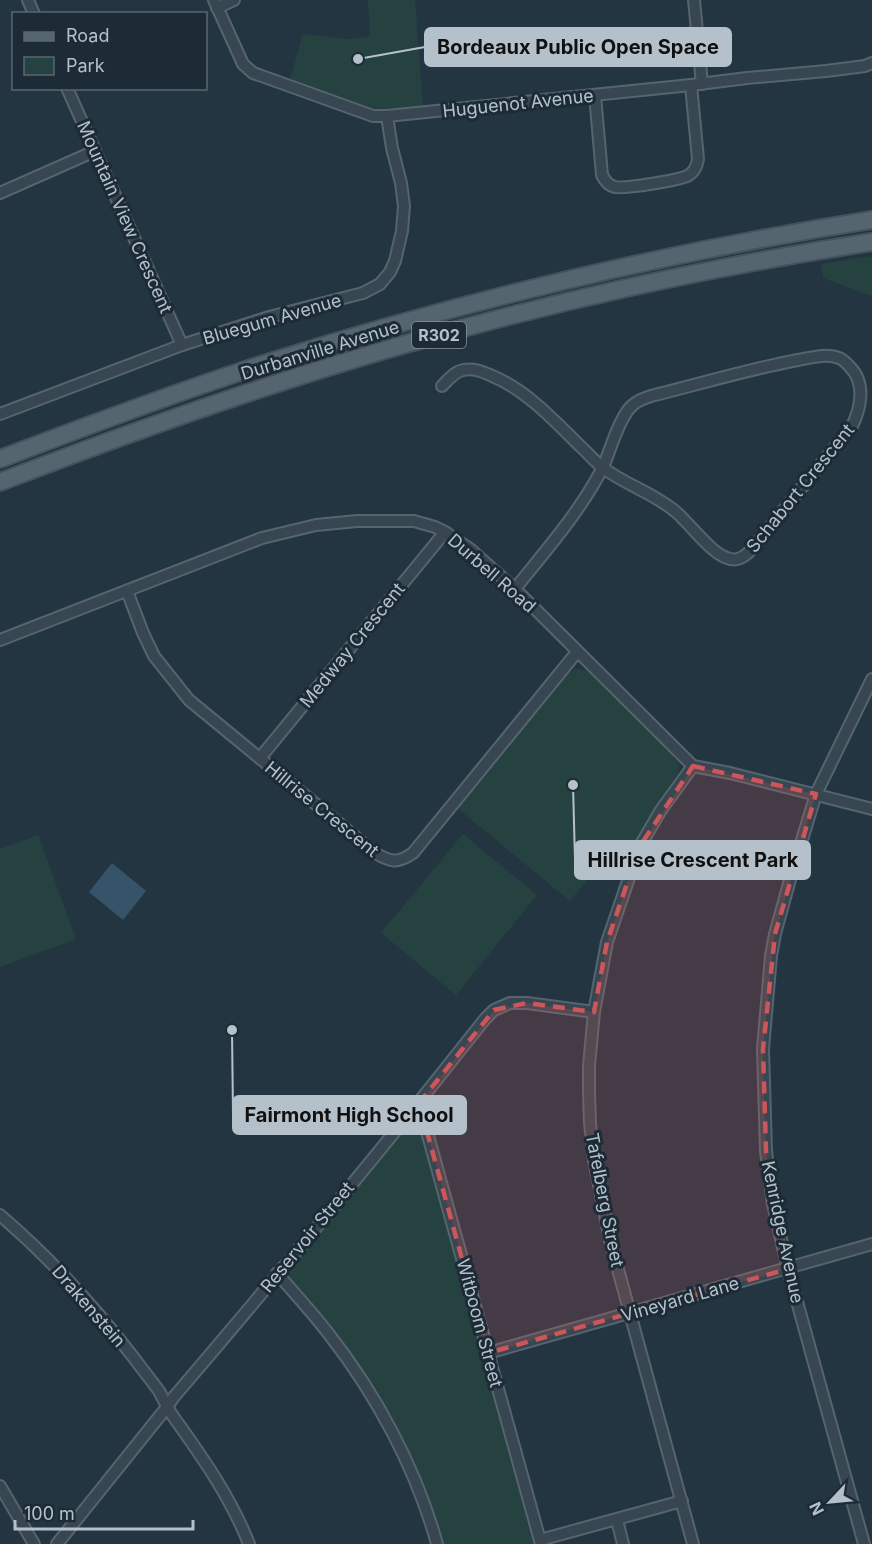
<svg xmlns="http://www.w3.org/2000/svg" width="872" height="1544" viewBox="0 0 872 1544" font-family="Inter,sans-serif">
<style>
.green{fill:#254240}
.water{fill:#365469}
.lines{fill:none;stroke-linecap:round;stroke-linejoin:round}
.street-casing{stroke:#55646e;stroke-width:14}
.primary-casing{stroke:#44525c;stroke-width:20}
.street{stroke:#374650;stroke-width:10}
.primary{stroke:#556570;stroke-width:16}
.marked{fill:#cc5659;fill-opacity:0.2;stroke:#cc5659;stroke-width:4.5;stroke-dasharray:12 8;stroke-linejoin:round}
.labels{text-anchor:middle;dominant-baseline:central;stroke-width:6;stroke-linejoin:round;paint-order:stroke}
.shield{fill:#1c2b35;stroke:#86949e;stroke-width:1.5}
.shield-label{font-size:16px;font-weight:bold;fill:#b4c1cb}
.street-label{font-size:18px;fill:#b4c1cb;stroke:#1c2b35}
.leader{fill:none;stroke:#b4c1cb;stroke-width:2}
.callout-dot{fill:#b4c1cb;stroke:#1c2b35;stroke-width:2}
.callout{fill:#b4c1cb;stroke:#b4c1cb;stroke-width:2}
.callout-label{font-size:20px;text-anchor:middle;font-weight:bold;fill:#111}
</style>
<rect width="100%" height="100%" fill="#233541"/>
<g class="green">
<polygon points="368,0 415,0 423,107 380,109 367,107 290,80 303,34 350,39 370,36"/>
<polygon points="872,256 872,296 823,278 821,264"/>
<path d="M 576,669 L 581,669 L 589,672 L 675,758 C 679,763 680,767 678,773 L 648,824 L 625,867 L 604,859 L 570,901 L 457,808 L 565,676 L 568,673 Z"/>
<polygon points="463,834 537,895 456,995 381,933"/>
<polygon points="38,835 76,939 0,967 0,849"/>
<path d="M 407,1126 C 415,1125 420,1128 423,1135 L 535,1544 L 442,1544 C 421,1474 390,1408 347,1348 C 335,1332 323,1316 310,1301 C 303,1293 295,1286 289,1277 L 290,1267 L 404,1128 Z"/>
</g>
<polygon class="water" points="112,863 146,891 123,920 89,892"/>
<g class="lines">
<g class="street-casing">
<g id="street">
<polyline points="28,0 34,14"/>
<polyline points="214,0 243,64 253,73 259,75 373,116 387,116 691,85 747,78 826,71 865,66 872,63"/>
<polyline points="694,0 702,84"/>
<polyline points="217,8 234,0"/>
<polyline points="67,88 182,345"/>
<path d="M 595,95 L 602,175 C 605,181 609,186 615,187 C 624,189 682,180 689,175 C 695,171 697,166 698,159 L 691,85"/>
<polyline points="0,193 95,151"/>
<path d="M 442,386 C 448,380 454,372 463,370 C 473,368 481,371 490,375 C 525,389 553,419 579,445 C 587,452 594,461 602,467 C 625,485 654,493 676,512 C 690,524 711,553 727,558 C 737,562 744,557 751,550 L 852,426 C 861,408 866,383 850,367 C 847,364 843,359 839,358 C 827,353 810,358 798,360 C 749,369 700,384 651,396 C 642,399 634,402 628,410 C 615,428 611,450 602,469 C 579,513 546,550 515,589"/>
<polyline points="0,414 182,345 269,317 363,293 380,284 390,272 395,261 402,231 404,206 401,183 392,148 387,116"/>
<path d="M 127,591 L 143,633 L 154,656 L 189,700 L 375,853 C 391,862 397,864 413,853 L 577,652"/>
<polyline points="0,640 262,538 316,525 357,521 414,521 435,527 445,532 470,549 515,589 693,766"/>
<polyline points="260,758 445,532"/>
<polyline points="693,766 661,810 640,846 607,942 594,1012 589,1066 589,1094 590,1123 594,1160 610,1240 693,1544"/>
<polyline points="693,766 730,773 872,809"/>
<polyline points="419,1103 541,1544"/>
<path d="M 0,1215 C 50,1258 94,1306 134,1358 C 142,1369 151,1380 159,1391 C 164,1400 168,1410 175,1419 C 203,1458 231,1498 249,1544"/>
<path d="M 277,1273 C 294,1293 312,1312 328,1333 C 376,1394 416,1468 437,1544"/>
<polyline points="488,1353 872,1244"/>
<polyline points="0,1486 34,1544"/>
<polyline points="617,1520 623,1544"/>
<polyline points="540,1540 682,1501"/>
<path d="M 57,1544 L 167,1407 L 173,1398 C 279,1274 384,1147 485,1019 L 494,1010 L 510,1003 L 527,1003 L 594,1012"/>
<polyline points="864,1544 788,1269 773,1204 766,1151 763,1049 771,956 775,934 791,876 816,794 872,679"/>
</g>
</g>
<g class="primary-casing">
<g id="primary">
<path d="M 0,459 C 89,425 179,391 270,362 C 467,300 668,252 872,220"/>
<path d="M 0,482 C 141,428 282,378 427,338 C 573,297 722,265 872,242"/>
</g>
</g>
<use href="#street" class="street"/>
<use href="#primary" class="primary"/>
</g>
<path class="marked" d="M 693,766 L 816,794 L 775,934 L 763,1049 L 766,1151 L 788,1269 L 488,1353 L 419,1103 L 494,1010 L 527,1003 L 594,1012 L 607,942 L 640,846 Z"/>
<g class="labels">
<rect class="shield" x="412" y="322" width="54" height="26" rx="4.5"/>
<g class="shield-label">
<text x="439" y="335">R302</text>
</g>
<g class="street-label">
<text transform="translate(518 103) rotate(-6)">Huguenot Avenue</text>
<text transform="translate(125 217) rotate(66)">Mountain View Crescent</text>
<text transform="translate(272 319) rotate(-16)">Bluegum Avenue</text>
<text transform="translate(320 350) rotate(-17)">Durbanville Avenue</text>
<text transform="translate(800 488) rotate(-51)">Schabort Crescent</text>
<text transform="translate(492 573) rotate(41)">Durbell Road</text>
<text transform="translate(352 645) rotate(-51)">Medway Crescent</text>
<text transform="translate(322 809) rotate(39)">Hillrise Crescent</text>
<text transform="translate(605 1200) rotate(79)">Tafelberg Street</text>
<text transform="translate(783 1232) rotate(78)">Kenridge Avenue</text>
<text transform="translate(307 1237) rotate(-51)">Reservoir Street</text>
<text transform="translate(680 1299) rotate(-16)">Vineyard Lane</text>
<text transform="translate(89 1306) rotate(49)">Drakenstein</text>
<text transform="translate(480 1323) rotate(75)">Witboom Street</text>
</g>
</g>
<path class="leader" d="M358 59L425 47M573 785L575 860M232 1030L233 1115"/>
<g class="callout-dot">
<circle cx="358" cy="59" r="6"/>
<circle cx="573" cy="785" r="6"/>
<circle cx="232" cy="1030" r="6"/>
</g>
<g class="callout">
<rect x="425" y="28" width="306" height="38" rx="6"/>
<rect x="575" y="841" width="235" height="38" rx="6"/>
<rect x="233" y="1096" width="233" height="38" rx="6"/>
</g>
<g class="callout-label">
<text x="578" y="54">Bordeaux Public Open Space</text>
<text x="693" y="867">Hillrise Crescent Park</text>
<text x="349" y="1122">Fairmont High School</text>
</g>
<rect x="12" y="12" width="195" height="78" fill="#1c2b35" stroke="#596771" stroke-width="1.5"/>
<rect x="24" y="32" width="30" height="9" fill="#556570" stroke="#596771" stroke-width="1.5"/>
<text x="66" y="42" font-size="18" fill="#b4c1cb">Road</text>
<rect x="24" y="57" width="30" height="18" fill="#254240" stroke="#596771" stroke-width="1.5"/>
<text x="66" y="72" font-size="18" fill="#b4c1cb">Park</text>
<g transform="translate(830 1502) rotate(244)" stroke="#1c2b35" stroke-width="4.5" paint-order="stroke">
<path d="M0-4.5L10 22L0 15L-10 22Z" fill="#b4c1cb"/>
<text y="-9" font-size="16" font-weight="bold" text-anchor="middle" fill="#b4c1cb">N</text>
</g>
<path d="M15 1520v9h178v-9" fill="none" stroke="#b4c1cb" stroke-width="3"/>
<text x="24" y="1520" font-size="18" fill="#b4c1cb" stroke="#1c2b35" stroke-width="4.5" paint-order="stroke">100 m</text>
</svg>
